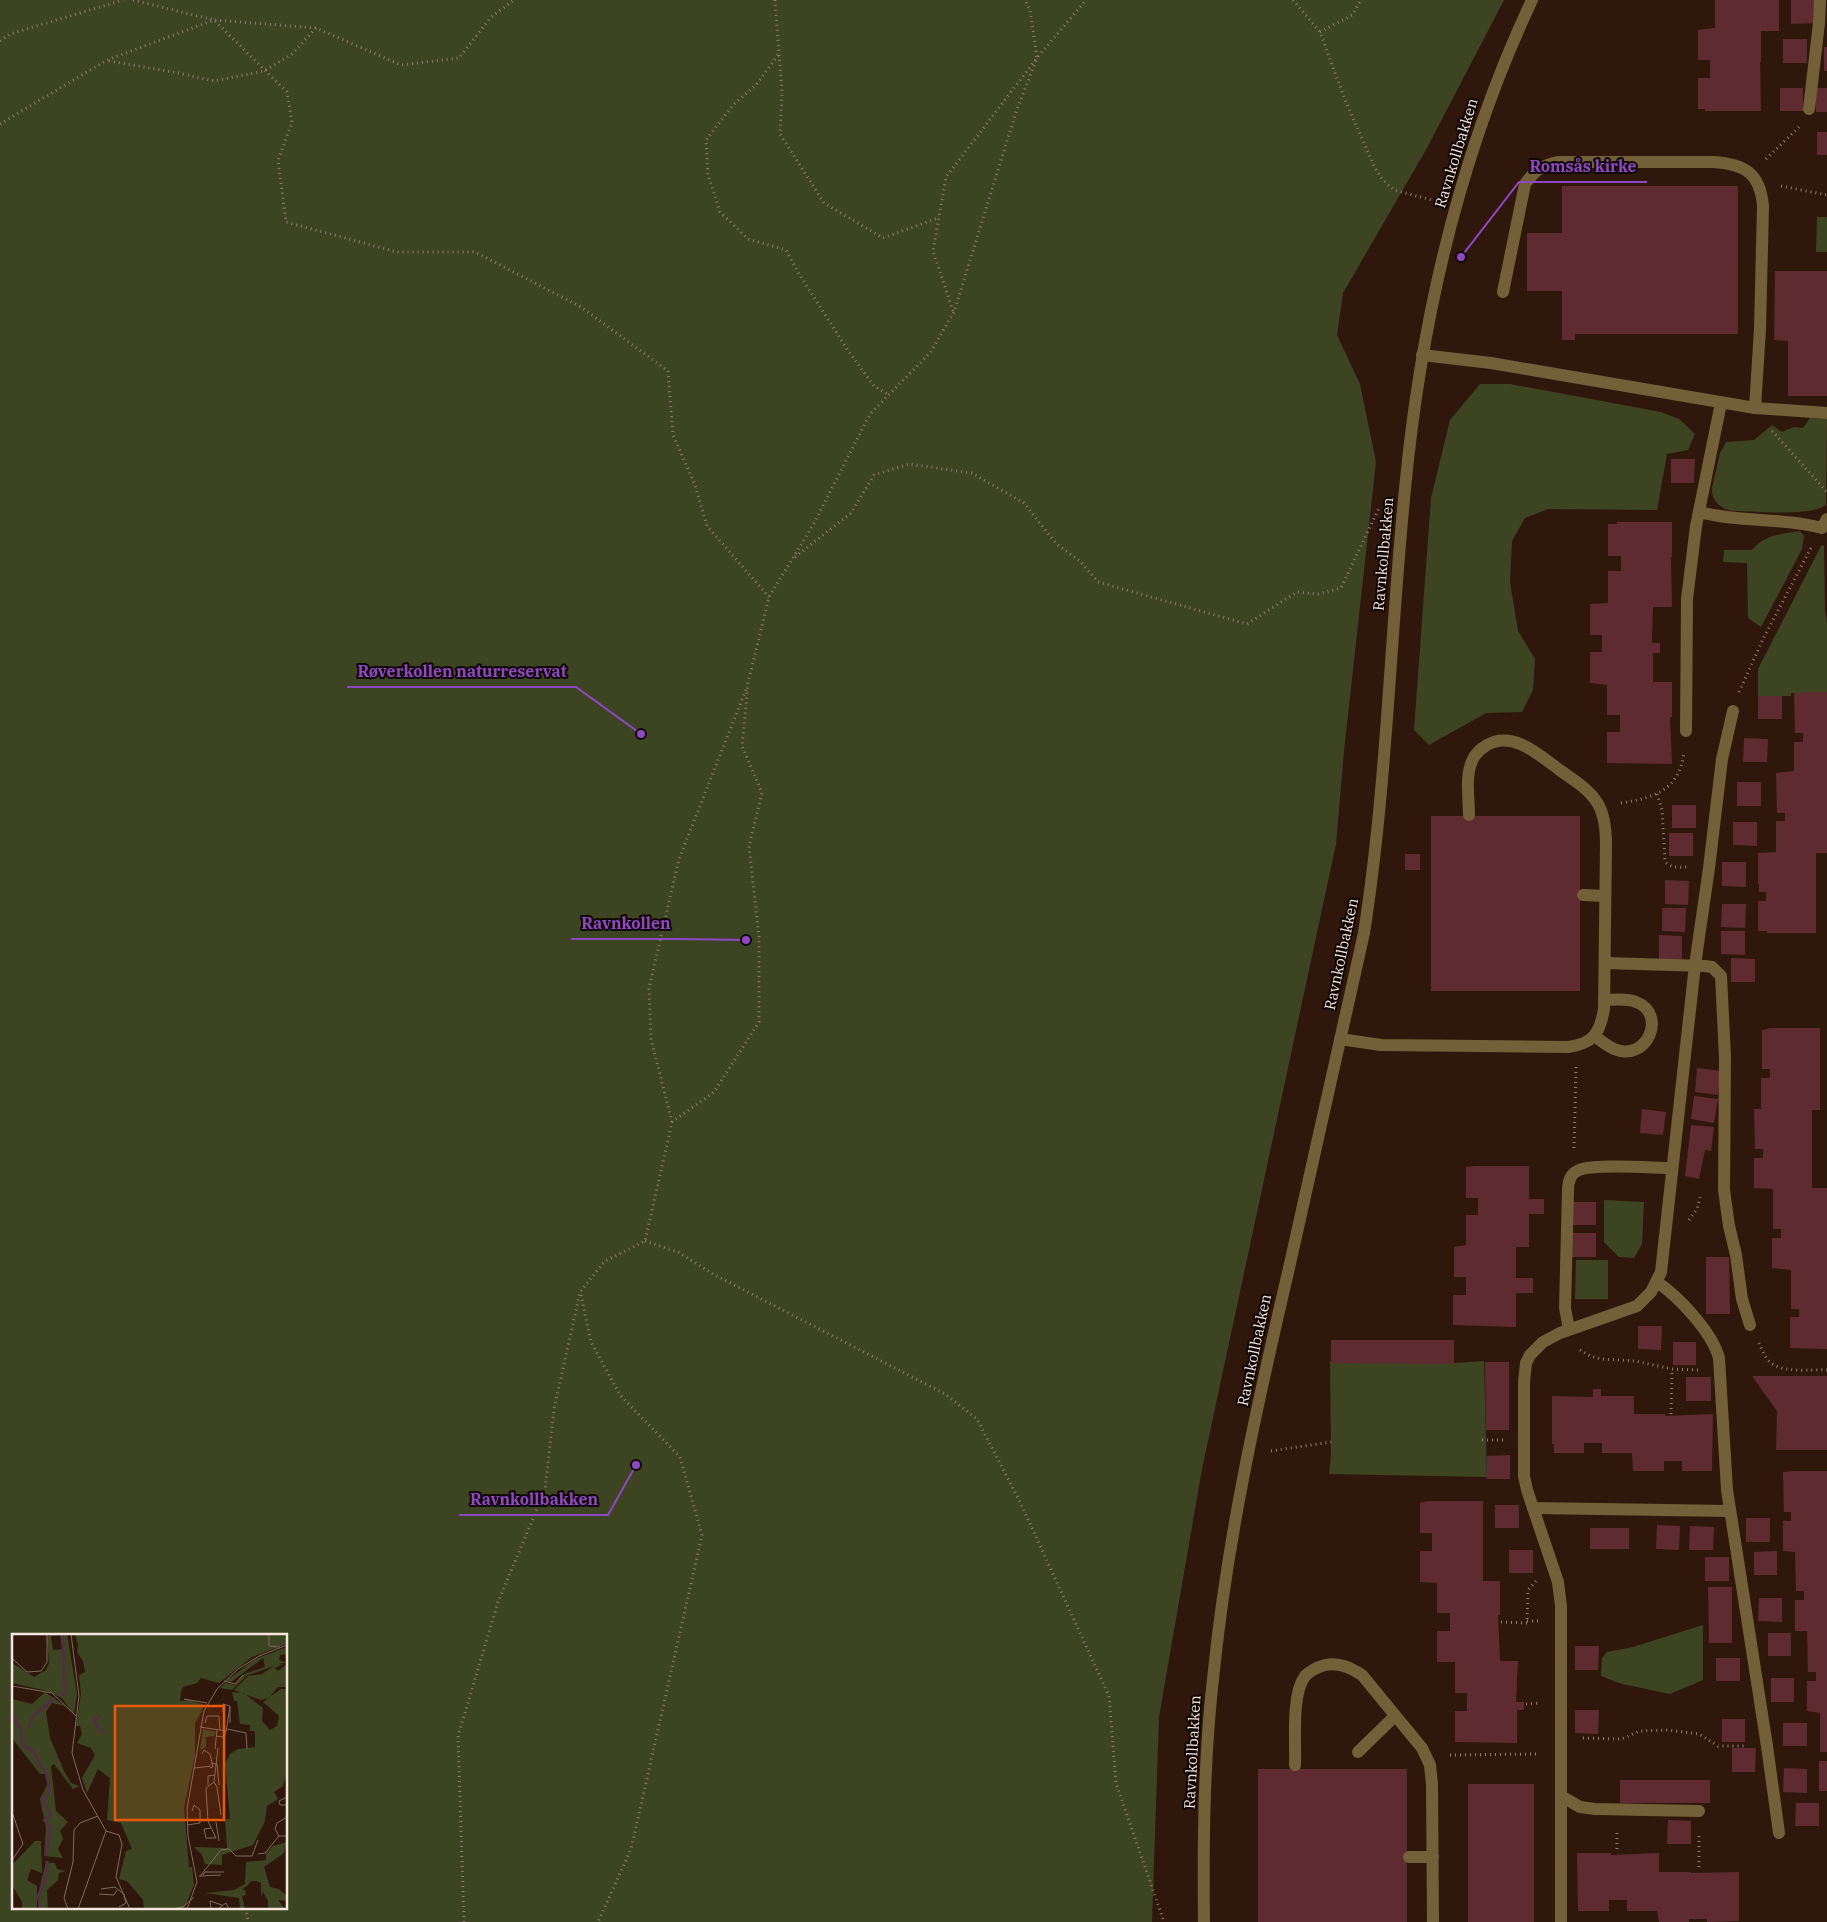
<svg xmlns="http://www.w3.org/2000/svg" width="1827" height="1922" viewBox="0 0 1827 1922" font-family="'IBM Plex Serif',serif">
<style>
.green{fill:#3d4422;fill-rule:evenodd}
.building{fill:#5e2b31}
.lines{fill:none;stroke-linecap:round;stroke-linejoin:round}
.path{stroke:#907c71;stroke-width:3;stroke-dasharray:1 4;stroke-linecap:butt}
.service{stroke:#736039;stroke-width:12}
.tertiary{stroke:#736039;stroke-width:12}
.labels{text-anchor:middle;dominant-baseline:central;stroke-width:4;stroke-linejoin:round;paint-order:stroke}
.street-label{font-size:15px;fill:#f7e6de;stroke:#100603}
.inset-river{fill:none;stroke:#552b48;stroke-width:2.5}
.inset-road{fill:none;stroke:#7f6a5f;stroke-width:1}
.view{fill:#e8590c;fill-opacity:0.15;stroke:#e8590c;stroke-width:2.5}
.inset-edge{fill:none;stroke:#f7e6de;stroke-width:2.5}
.leader{fill:none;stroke:#8e48c4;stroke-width:2}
.callout-dot{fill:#8e48c4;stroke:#100603;stroke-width:2}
.callout-label{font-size:16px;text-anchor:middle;font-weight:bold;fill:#8e48c4;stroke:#100603;stroke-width:4;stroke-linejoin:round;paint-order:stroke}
</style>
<rect width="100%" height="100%" fill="#2f180b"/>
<g class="green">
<path d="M 0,0 L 1504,0 L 1427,148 L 1343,293 L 1337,335 L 1360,384 L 1376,462 L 1344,751 L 1336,844 L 1202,1469 L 1159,1717 L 1152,1922 L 0,1922 ZM 14,1636 L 286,1636 L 286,1908 L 14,1908 Z"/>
<polygon points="1817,217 1827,217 1827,252 1816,252"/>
<polygon points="1480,384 1510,384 1661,412 1679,419 1695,434 1688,450 1667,454 1657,510 1548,509 1525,518 1512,541 1510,582 1518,631 1535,659 1533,690 1522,712 1486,713 1429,745 1414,730 1431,498 1450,420"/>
<path d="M 1810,418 L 1827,419 L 1826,505 C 1809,517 1756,511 1734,511 C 1722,510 1711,501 1712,488 L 1720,453 L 1726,442 L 1754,440 L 1772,425 L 1782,432 L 1794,427 L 1803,428 Z"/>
<path d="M 1800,531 L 1804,536 L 1802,549 L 1761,627 L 1748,618 L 1747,563 L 1723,562 L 1724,550 L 1752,550 C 1764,535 1781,534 1800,531 Z"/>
<polygon points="1824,545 1825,610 1827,623 1827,694 1791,693 1791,696 1758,696 1758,669 1821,546"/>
<polygon points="1604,1200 1644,1202 1642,1244 1634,1258 1619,1257 1604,1242"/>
<polygon points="1576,1260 1608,1260 1608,1299 1575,1299"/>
<polygon points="1330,1361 1454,1363 1484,1361 1487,1477 1329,1474 1331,1454"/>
<polygon points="1703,1625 1703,1680 1670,1694 1622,1684 1601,1676 1602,1658 1607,1652 1633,1647"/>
</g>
<g class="building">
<polygon points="1715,0 1779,0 1779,31 1761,31 1761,62 1760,62 1761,111 1705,111 1705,109 1698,109 1698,78 1710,78 1710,60 1698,60 1698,30 1715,28"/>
<polygon points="1791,0 1815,0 1815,23 1791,24"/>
<rect x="1783" y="39" width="24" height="24"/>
<rect x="1824" y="47" width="3" height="24"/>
<rect x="1780" y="88" width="23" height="23"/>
<rect x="1816" y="88" width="11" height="24"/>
<rect x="1817" y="132" width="10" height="23"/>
<polygon points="1562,186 1738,186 1738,334 1575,334 1575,340 1562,340 1562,291 1527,291 1527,233 1562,233"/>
<polygon points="1775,271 1827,271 1827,396 1788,396 1788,341 1774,340"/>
<polygon points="1671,459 1695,459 1694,483 1671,483"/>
<polygon points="1617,522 1672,522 1672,557 1671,557 1672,607 1653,607 1652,636 1652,643 1660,643 1660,653 1653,653 1653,682 1672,682 1672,717 1670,717 1672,764 1607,763 1607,732 1620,732 1620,715 1607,715 1607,685 1590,683 1590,652 1602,652 1602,635 1590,635 1590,604 1608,603 1608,571 1621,571 1621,556 1608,556 1608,524 1617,524"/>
<polygon points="1803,692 1827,692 1827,853 1816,853 1816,933 1767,933 1767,931 1758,931 1758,901 1766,901 1766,892 1759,892 1759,884 1758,884 1758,853 1776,852 1776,821 1785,821 1785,813 1777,813 1776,773 1794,771 1794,742 1803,742 1803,733 1795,733 1794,693 1803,693"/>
<rect x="1758" y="696" width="24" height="23"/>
<polygon points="1744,738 1768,739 1767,762 1743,762"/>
<rect x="1737" y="782" width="24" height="24"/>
<rect x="1672" y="805" width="24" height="23"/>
<rect x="1431" y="816" width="149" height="175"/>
<polygon points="1733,822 1757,822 1757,846 1733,845"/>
<rect x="1669" y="833" width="24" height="23"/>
<rect x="1405" y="854" width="15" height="16"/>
<polygon points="1722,862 1746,862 1746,887 1722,886"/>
<polygon points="1665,880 1689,881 1688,905 1665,904"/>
<polygon points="1722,904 1746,904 1745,928 1721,927"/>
<polygon points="1662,908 1686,908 1685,932 1662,931"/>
<polygon points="1721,931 1745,931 1745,955 1721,954"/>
<polygon points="1659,935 1682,936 1682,959 1659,959"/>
<polygon points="1731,958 1755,959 1755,982 1731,982"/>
<polygon points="1770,1028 1820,1028 1820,1110 1812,1110 1812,1188 1827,1188 1827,1349 1790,1348 1790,1317 1799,1317 1799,1309 1791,1309 1791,1270 1772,1268 1772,1238 1781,1238 1781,1229 1773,1229 1773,1189 1754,1188 1754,1158 1763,1158 1763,1149 1755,1149 1754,1109 1763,1109 1761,1108 1761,1078 1770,1078 1770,1069 1762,1069 1762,1030"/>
<polygon points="1697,1068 1721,1071 1718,1095 1695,1092"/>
<polygon points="1694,1096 1718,1099 1714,1123 1691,1119"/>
<polygon points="1642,1109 1666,1112 1663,1135 1640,1133"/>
<polygon points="1691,1125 1714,1127 1711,1151 1705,1150 1699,1179 1685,1176"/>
<polygon points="1475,1166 1529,1166 1529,1199 1544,1199 1544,1214 1529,1214 1529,1247 1516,1247 1516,1278 1533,1278 1533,1293 1516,1293 1516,1327 1453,1325 1453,1295 1466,1295 1466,1277 1454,1277 1454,1247 1466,1245 1466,1215 1478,1215 1478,1198 1466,1198 1466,1167"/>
<rect x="1572" y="1202" width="24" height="23"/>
<rect x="1572" y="1233" width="24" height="24"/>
<polygon points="1706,1257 1729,1257 1730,1314 1706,1314"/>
<polygon points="1638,1326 1662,1326 1661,1350 1638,1349"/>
<polygon points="1331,1340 1454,1340 1454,1364 1331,1363"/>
<rect x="1673" y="1342" width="23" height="23"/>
<polygon points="1485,1362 1509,1362 1509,1430 1486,1430"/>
<polygon points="1752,1376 1827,1376 1827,1450 1776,1450 1777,1411"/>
<rect x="1686" y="1377" width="25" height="24"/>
<polygon points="1593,1389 1601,1389 1601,1396 1634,1396 1634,1414 1665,1414 1665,1416 1713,1414 1712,1471 1682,1471 1682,1461 1664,1461 1664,1471 1633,1471 1632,1453 1602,1453 1602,1443 1584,1443 1584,1453 1554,1453 1554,1444 1552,1444 1552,1396 1593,1397"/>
<polygon points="1510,1455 1510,1479 1487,1479 1487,1456"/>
<polygon points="1792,1471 1827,1471 1827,1752 1820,1752 1820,1713 1807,1711 1807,1681 1816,1681 1816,1672 1808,1672 1807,1631 1795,1631 1795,1600 1804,1600 1804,1591 1796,1591 1795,1552 1783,1551 1783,1521 1791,1521 1791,1512 1784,1512 1783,1472"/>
<polygon points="1428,1501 1483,1501 1483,1581 1500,1581 1500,1615 1498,1615 1500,1661 1518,1661 1516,1702 1524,1702 1524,1710 1517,1710 1517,1743 1455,1742 1455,1711 1467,1711 1467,1693 1455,1693 1455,1662 1437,1662 1437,1631 1450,1631 1450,1613 1437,1613 1437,1583 1420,1582 1420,1551 1432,1551 1432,1533 1420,1533 1420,1503"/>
<rect x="1495" y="1505" width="24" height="23"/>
<rect x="1746" y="1518" width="24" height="24"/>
<polygon points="1657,1525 1680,1526 1679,1550 1656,1549"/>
<polygon points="1690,1526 1714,1527 1713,1550 1689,1550"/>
<rect x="1590" y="1528" width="39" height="21"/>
<rect x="1509" y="1550" width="24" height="23"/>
<polygon points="1777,1551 1777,1575 1754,1575 1754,1552"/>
<rect x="1705" y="1557" width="24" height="24"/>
<polygon points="1708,1587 1732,1587 1732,1643 1709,1643"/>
<polygon points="1759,1598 1782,1598 1782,1622 1758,1621"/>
<rect x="1768" y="1633" width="23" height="23"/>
<polygon points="1575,1646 1599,1646 1598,1670 1575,1670"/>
<rect x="1716" y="1658" width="24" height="23"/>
<rect x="1771" y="1678" width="23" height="24"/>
<polygon points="1575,1710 1599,1710 1598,1734 1575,1733"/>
<rect x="1722" y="1719" width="23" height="23"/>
<rect x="1783" y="1723" width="24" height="23"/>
<polygon points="1732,1748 1756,1748 1755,1772 1732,1772"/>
<rect x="1819" y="1761" width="8" height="30"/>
<polygon points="1784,1768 1807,1769 1807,1793 1783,1792"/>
<rect x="1258" y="1769" width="149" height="153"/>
<rect x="1620" y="1780" width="90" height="23"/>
<rect x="1468" y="1784" width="66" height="138"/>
<polygon points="1796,1803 1819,1803 1819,1826 1795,1826"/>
<polygon points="1668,1820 1691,1821 1691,1844 1667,1844"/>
<polygon points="1577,1853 1611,1853 1611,1855 1659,1853 1659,1872 1691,1872 1691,1873 1739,1872 1739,1921 1707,1922 1707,1919 1689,1919 1689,1922 1659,1922 1657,1911 1627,1911 1627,1900 1609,1900 1609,1911 1578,1911"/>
</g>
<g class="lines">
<g class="path">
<polyline points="133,0 214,20 287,92 292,123 278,160 286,222 397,252 475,252 581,307 668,371 673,435 695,485 707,526 769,597"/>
<polyline points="775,0 782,93 780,134 824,203 883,238 938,218"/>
<polyline points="1293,0 1320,32 1345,100 1375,168 1382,179 1394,190 1436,201"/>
<polyline points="1320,32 1352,15 1361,0"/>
<polyline points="0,41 10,34 123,0"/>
<polyline points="778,55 756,85 733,105 706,140 708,175 720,212 748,239 786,250 799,274 847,349 874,386 889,395"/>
<polyline points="109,61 178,73 214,81 264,71 292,54 316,28"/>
<polyline points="0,124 107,60 214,20 316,28 401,65 459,58 491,17 514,0"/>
<polyline points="1766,159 1799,127"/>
<polyline points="1781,186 1827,195"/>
<polyline points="953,311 933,251 946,177 1037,58 1086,0"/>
<polyline points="1772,431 1827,492"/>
<polyline points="795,557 851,513 874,475 909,464 972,473 1024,503 1049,535 1059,546 1080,561 1098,582 1247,624 1297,592 1318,594 1341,588 1379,508"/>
<polyline points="1739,692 1763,639 1811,548"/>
<path d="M 1657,794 L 1662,810 L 1665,861 C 1670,869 1680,867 1688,867"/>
<path d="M 1621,803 C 1654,798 1679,790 1684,753"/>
<polyline points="672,1122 651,1039 649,988 679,859 747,687"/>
<polyline points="1574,1148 1576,1067"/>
<polyline points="1689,1220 1697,1209 1701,1194"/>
<polyline points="645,1241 678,1252 713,1274 945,1394 977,1419 1020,1502 1109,1696 1116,1783 1164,1922"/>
<polyline points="581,1295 591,1342 620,1395 680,1457 702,1535 631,1849 598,1922"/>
<path d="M 1759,1343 C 1762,1349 1764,1356 1769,1361 C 1781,1374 1811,1369 1827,1370"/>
<polyline points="1580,1350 1590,1356 1601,1359 1635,1361 1672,1369 1698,1370"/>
<polyline points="1671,1414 1672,1369"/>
<polyline points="1482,1440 1503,1440"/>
<polyline points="1271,1451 1331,1442"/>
<polyline points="1527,1621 1539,1621"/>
<polyline points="1501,1622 1527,1623 1528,1590 1536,1581"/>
<polyline points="1526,1704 1540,1703"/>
<polyline points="1583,1738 1621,1739 1627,1737 1639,1731 1668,1730 1699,1734 1718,1746 1744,1746"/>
<polyline points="1450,1755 1539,1754"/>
<polyline points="1617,1849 1617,1831"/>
<polyline points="1699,1867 1699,1832"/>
<polyline points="246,1908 248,1922"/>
<polyline points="464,1922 458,1736 498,1602 545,1490 554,1409 580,1292 605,1261 645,1241 672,1122 714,1092 759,1022 759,937 749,846 762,793 742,746 748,683 769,597 813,525 870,414 930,353 954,312 1016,112 1037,58 1030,10 1025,0"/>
</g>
<g class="service">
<polyline points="1809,109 1819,23 1820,0"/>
<path d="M 1503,292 L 1525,184 C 1535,170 1542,165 1559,162 L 1713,162 C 1745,164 1760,173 1763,206 L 1760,329 L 1755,408"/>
<polyline points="1422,355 1491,363 1755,408 1827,413"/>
<path d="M 1699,512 C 1741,523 1780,517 1822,528 L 1827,519"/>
<polyline points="1686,731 1687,599 1696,526 1721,403"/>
<polyline points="1583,895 1605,896"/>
<polyline points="1605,963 1705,966 1712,967 1721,976 1725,1057 1724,1190 1729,1226 1736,1255 1742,1299 1750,1325"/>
<path d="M 1594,1036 C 1600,1040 1607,1046 1614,1049 C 1647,1063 1668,1014 1636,1002 C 1627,998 1614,1000 1604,1000"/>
<path d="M 1340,1039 L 1381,1045 L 1568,1047 C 1593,1044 1600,1033 1604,1009 L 1606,845 C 1606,832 1605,816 1598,804 C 1590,790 1574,780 1561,771 C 1540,756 1514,730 1487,745 C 1480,749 1475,754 1472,761 C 1465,777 1469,798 1469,815"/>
<path d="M 1657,1282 C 1679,1297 1712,1332 1719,1358 L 1727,1490 L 1767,1746 L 1779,1833"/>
<path d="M 1569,1329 L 1565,1308 L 1568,1191 C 1568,1184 1569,1175 1577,1171 C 1590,1163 1653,1168 1672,1168"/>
<polyline points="1533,1508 1730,1511"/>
<polyline points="1358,1752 1395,1716"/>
<path d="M 1295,1765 C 1296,1742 1291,1695 1305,1676 C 1310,1671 1318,1667 1325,1665 C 1339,1662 1351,1668 1362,1675 L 1422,1748 L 1430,1765 L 1432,1784 L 1433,1922"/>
<polyline points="1561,1796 1580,1807 1595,1809 1699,1811"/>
<polyline points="1409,1857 1433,1857"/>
<polyline points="1561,1922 1561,1606 1558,1582 1527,1490 1524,1476 1524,1382 1526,1363 1530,1355 1543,1342 1560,1333 1637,1306 1651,1292 1661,1272 1695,965 1709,868 1722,759 1733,711"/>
</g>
<path class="tertiary" d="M 1204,1922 C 1203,1838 1204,1754 1214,1670 C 1228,1534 1258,1401 1289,1268 C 1314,1156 1339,1045 1364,933 C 1387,786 1390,637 1405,489 C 1421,320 1459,155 1532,0"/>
</g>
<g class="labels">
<g class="street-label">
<text transform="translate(1456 153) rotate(-73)">Ravnkollbakken</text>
<text transform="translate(1383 554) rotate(-85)">Ravnkollbakken</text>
<text transform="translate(1341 954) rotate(-78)">Ravnkollbakken</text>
<text transform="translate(1254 1350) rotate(-78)">Ravnkollbakken</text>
<text transform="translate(1192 1752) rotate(-87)">Ravnkollbakken</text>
</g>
</g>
<g transform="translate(12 1634)">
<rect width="275" height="275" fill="#2f180b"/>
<path d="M 38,0 L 55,0 L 65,60 L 62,81 L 50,64 L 35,57 L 0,49 L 0,29 L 22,43 L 34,36 L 37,29 L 35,4 ZM 48,1 L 50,15 L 41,16 L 39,2 ZM 63,0 L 275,0 L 275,10 L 240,23 L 207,49 L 189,44 L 185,49 L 171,53 L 169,58 L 168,67 L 176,66 L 193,71 L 183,89 L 183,122 L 172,174 L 177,233 L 180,233 L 182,251 L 172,275 L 132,274 L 131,266 L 115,247 L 107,245 L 114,217 L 120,215 L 109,189 L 95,186 L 98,144 L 86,135 L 75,159 L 70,144 L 83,121 L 79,114 L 65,109 L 70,100 L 68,92 L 64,92 L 69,60 L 67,41 L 73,38 L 71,27 L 65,18 L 66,11 ZM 275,13 L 275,20 L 268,21 L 267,26 L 275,29 L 267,29 L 271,30 L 263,34 L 266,37 L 275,30 L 275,53 L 266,53 L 257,64 L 249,66 L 222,56 L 236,42 L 250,40 L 262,32 L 234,42 L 220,56 L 208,54 L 213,49 L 223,51 L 232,40 L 253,33 L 251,24 L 219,48 L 214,47 L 243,25 ZM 269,55 L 275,55 L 275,138 L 271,152 L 262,158 L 266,165 L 255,172 L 253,187 L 241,211 L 210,221 L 210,231 L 193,230 L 190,221 L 182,213 L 215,214 L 213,185 L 218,185 L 213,130 L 218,120 L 226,115 L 243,113 L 243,97 L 238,97 L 238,91 L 228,90 L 225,67 L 222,67 L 220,58 L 232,59 L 251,74 L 250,87 L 258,96 L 265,92 L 267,82 L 251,68 ZM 33,58 L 53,72 L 40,69 L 34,78 L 38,104 L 52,137 L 59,149 L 67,152 L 61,155 L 42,130 L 39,132 L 44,177 L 56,188 L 48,197 L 51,205 L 46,215 L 51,224 L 32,222 L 34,194 L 28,165 L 35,151 L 33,140 L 28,140 L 0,104 L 0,65 L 20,70 ZM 191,95 L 204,98 L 202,102 L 194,103 L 194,113 L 188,116 ZM 23,207 L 29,207 L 30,239 L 19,235 L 15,246 L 25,252 L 25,275 L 10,275 L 10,268 L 0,251 L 0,231 ZM 275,208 L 272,219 L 252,233 L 258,253 L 267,255 L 275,262 L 275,267 L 266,266 L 273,275 L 256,275 L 256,267 L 251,258 L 249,262 L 249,249 L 245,247 L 240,247 L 230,256 L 233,256 L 234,261 L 230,262 L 233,275 L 228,275 L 227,264 L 193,259 L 222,256 L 233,250 L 234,228 L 254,226 L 254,219 L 261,212 ZM 34,228 L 43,229 L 45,235 L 54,237 L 47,239 L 46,246 L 35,256 L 36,275 L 27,275 L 27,256 Z" fill="#3d4422" fill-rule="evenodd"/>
<path class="inset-river" d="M 48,62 L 53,59 L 51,0M 0,76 L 2,86 L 9,94 L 11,111 L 21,117 L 36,143 L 37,158 L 31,166 L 39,181 L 32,186 L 38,194 L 34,222M 88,82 L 82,87 L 91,100M 17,93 L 21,82 L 43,64M 28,275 L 26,262 L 35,240 L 35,227"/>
<path class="inset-road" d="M 59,0 L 67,62 L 60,119 L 71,156 L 94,197 L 66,275M 257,0 L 257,12 L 268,13M 0,24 L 15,38 L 29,37 L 35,28 L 35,0M 212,47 L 223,50 L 231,41M 0,52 L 40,59 L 64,82M 172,65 L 195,69M 218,73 L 218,89M 193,89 L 195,82 L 207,82 L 208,96M 188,93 L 214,97M 215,95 L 234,99 L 235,115M 204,102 L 212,103 L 214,98 L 218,72 L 211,70 L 211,78M 203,115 L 205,96M 190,120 L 192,116 L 198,120 L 201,133 L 198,134M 199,129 L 205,130 L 207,151M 183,134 L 199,132M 202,148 L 205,153 L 209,181M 196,151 L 196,142 L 203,141M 275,163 L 267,167 L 268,171 L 275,171M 0,178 L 11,210 L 0,226M 275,183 L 265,189 L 263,195 L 267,202 L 275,202M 204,188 L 207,207M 175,191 L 188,189 L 188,176 L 182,171 L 180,177M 199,194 L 192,195 L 194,204 L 204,204 L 196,187 L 194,154 L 202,148 L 206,114M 94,197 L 107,201 L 110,210 L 104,243 L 118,275M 246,220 L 253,219 L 267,202M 191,241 L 193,238 L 212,238M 187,242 L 209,241M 188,242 L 209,216 L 217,215 L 224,222 L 240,222 L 246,206M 89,255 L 103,253 L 113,261M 87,260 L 102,261 L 105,256M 107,273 L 114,269 L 112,262M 56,275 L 52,264 L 61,228 L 62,196 L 68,189 L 86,182M 160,275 L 171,273 L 182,263M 175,275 L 185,248 L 176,202 L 175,175 L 192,77 L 205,55 L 226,35 L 247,22 L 275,11M 199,275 L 198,267 L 210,271M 206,275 L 214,269 L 217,275"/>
<path class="view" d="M 103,72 L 212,72 L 212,186 L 103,186 Z"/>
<rect width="275" height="275" class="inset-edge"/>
</g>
<path class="leader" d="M1461 257L1519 182H1647M641 734L576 687H347M746 940L680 939H571M636 1465L608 1515H459"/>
<g class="callout-dot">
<circle cx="1461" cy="257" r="5"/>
<circle cx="641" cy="734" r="5"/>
<circle cx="746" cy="940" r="5"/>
<circle cx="636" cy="1465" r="5"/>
</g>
<g class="callout-label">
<text x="1583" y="172">Romsås kirke</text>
<text x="462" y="677">Røverkollen naturreservat</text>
<text x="626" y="929">Ravnkollen</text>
<text x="534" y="1505">Ravnkollbakken</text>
</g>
</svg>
